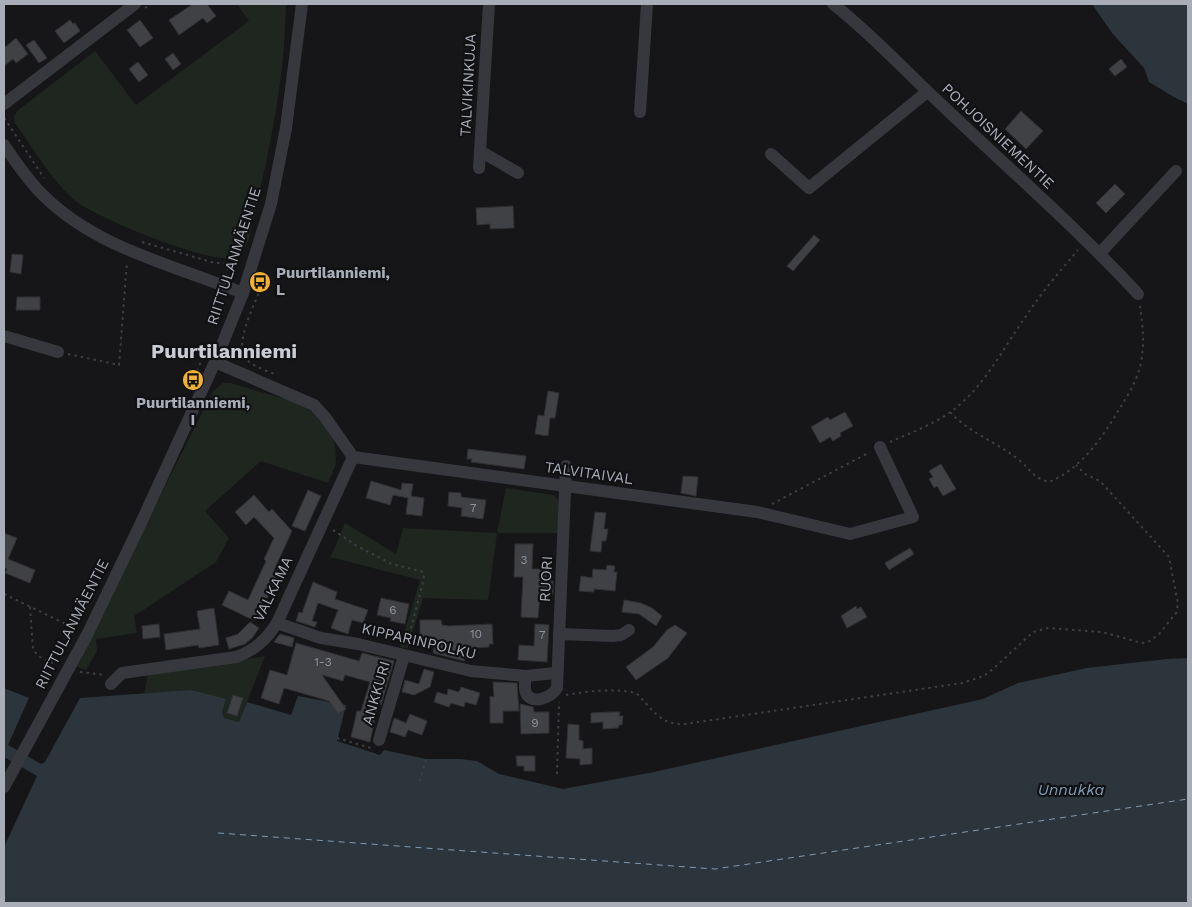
<svg xmlns="http://www.w3.org/2000/svg" width="1192" height="907" viewBox="0 0 1192 907" font-family="'Work Sans',sans-serif">
<style>
.green{fill:#1e261f}
.water{fill:#2c353c}
.lines{fill:none;stroke-linecap:round;stroke-linejoin:round}
.ferry{stroke:#7f9bb3;stroke-width:1;stroke-dasharray:6 5;stroke-linecap:butt}
.building{fill:#404145;stroke:#303034}
.path{stroke:#3d3f44;stroke-width:2;stroke-dasharray:2.5 4;stroke-linecap:butt}
.minor{stroke:#37383d;stroke-width:12}
.labels{text-anchor:middle;dominant-baseline:central;stroke-width:4.5;stroke-linejoin:round;paint-order:stroke}
.number-label{font-size:12px;fill:#8e929b}
.street-label{font-size:15px;fill:#a8adb8;stroke:#111113}
.poi-label{font-size:15px;font-weight:bold;fill:#a8adb8;stroke:#111113;text-anchor:start}
.water-label{font-size:16px;font-style:italic;fill:#7f9bb3;stroke:#111113}
.district-label{font-size:20px;font-weight:bold;fill:#c9ccd4;stroke:#111113}
</style>
<rect width="100%" height="100%" fill="#161618"/>
<g class="green">
<path d="M 237,4 L 286,4 C 285,84 267,162 249,239 C 245,246 242,254 235,257 C 215,267 91,216 73,199 C 50,178 33,148 15,123 L 14,117 L 17,111 L 95,51 L 136,105 L 249,21 Z"/>
<polygon points="223,383 230,383 299,403 315,413 327,428 335,444 336,464 328,483 261,461 205,511 229,538 216,562 134,616 137,633 96,639 97,651 86,670 75,666 213,391"/>
<polygon points="506,488 554,495 559,502 559,533 497,533 488,600 423,598 408,648 400,647 420,580 330,557 333,552 345,523 396,554 403,528 497,533"/>
<polygon points="265,656 239,722 224,718 222,712 226,699 144,693 148,675"/>
</g>
<g class="water">
<polygon points="1092,4 1188,4 1188,104 1174,97 1149,82 1144,68 1112,33"/>
<polygon points="1188,658 1188,903 4,903 4,847 37,776 4,757 4,688 29,698 8,745 41,764 45,762 80,698 191,690 226,699 222,712 224,718 239,722 247,702 291,715 298,696 346,705 337,741 380,755 384,750 426,759 460,759 477,761 499,774 563,789 654,772 983,699 1018,683 1087,668 1167,659"/>
</g>
<g class="lines">
<polyline class="ferry" points="218,833 715,869 1188,799"/>
</g>
<g class="building">
<polygon points="193,4 207,4 216,16 207,23 203,18 179,35 169,20"/>
<polygon points="70,20 73,24 75,23 80,31 64,43 55,31"/>
<polygon points="140,20 153,38 140,47 127,30"/>
<polygon points="16,38 28,54 16,63 13,59 4,66 4,48"/>
<polygon points="34,40 47,58 39,63 26,45"/>
<polygon points="173,53 181,64 173,70 165,59"/>
<polygon points="1121,59 1127,67 1115,76 1109,69"/>
<polygon points="138,62 148,75 139,82 129,69"/>
<polygon points="1021,111 1043,131 1026,149 1005,129"/>
<polygon points="1115,184 1125,194 1106,213 1096,203"/>
<polygon points="513,206 514,228 490,229 490,224 477,225 476,208"/>
<polygon points="814,235 820,240 793,271 787,266"/>
<polygon points="12,254 23,255 21,274 10,272"/>
<polygon points="17,297 40,297 40,310 16,310"/>
<polygon points="548,391 559,393 555,418 550,418 548,436 535,434 538,415 544,416"/>
<polygon points="845,412 853,426 840,433 841,436 833,441 830,437 820,443 811,427 828,417 830,420"/>
<polygon points="468,449 526,456 524,469 471,462 472,459 467,459"/>
<polygon points="941,464 956,489 943,496 937,486 934,488 929,479 933,477 929,471"/>
<polygon points="683,476 698,477 696,496 681,493"/>
<polygon points="371,481 401,490 402,483 413,484 411,496 424,498 422,516 406,514 408,498 393,495 390,505 366,498"/>
<polygon points="308,490 321,496 305,531 292,526"/>
<polygon points="449,492 461,493 461,497 486,500 483,519 461,516 462,508 448,506"/>
<polygon points="254,495 269,512 272,509 292,531 274,570 280,573 255,621 222,605 229,591 248,600 266,561 264,559 274,538 254,517 246,525 235,512"/>
<polygon points="595,512 606,513 604,529 608,529 606,541 602,541 601,552 590,551"/>
<polygon points="4,533 17,538 8,559 35,570 30,583 5,573 7,568 4,569"/>
<polygon points="515,544 533,544 532,569 546,569 546,581 553,581 553,594 540,594 538,618 521,617 523,577 514,577"/>
<polygon points="910,548 914,554 889,570 885,563"/>
<polygon points="607,565 615,566 614,572 617,572 615,591 594,589 594,592 579,591 581,576 592,578 593,569 606,570"/>
<polygon points="313,582 337,592 335,599 368,610 363,623 352,620 348,634 331,628 338,610 318,603 312,621 317,622 315,627 296,621 299,612 302,613"/>
<polygon points="381,598 409,604 405,624 390,621 391,618 377,615"/>
<polygon points="624,600 641,603 652,608 662,616 656,626 639,614 622,612"/>
<polygon points="856,606 857,609 861,607 867,617 847,628 841,616"/>
<polygon points="214,608 219,645 199,648 198,645 166,650 164,634 200,629 197,611"/>
<polygon points="420,620 441,620 442,625 449,626 492,624 493,644 489,644 489,647 469,648 464,661 433,653 436,640 420,640"/>
<polygon points="250,622 259,628 252,638 245,644 229,649 226,638 238,634"/>
<polygon points="159,624 160,637 143,639 142,626"/>
<polygon points="535,624 549,625 547,662 518,660 519,645 534,646"/>
<polygon points="675,625 687,633 668,658 636,680 626,667 653,647 667,630"/>
<polygon points="280,634 294,638 292,647 274,642"/>
<polygon points="296,643 359,661 362,653 394,661 381,705 378,704 370,742 351,737 357,711 361,711 370,682 345,675 343,681 322,675 346,709 338,714 329,701 284,688 279,704 261,698 270,670 287,675"/>
<polygon points="424,669 434,672 430,687 414,695 402,692 405,680 419,684"/>
<polygon points="493,682 517,683 519,711 503,711 503,723 490,723 490,696 494,697"/>
<polygon points="461,687 480,693 476,705 465,702 464,707 451,703 449,707 434,702 437,692 447,695 448,689 459,692"/>
<polygon points="233,695 243,698 237,716 227,713"/>
<polygon points="520,704 533,707 534,712 549,712 549,733 521,734"/>
<polygon points="612,712 620,712 619,716 623,716 622,725 619,725 618,728 603,729 603,722 591,723 591,713"/>
<polygon points="410,714 427,721 422,735 408,730 405,737 390,732 394,718 406,723"/>
<polygon points="568,724 579,725 579,740 583,741 583,749 592,748 592,764 580,765 580,759 566,758"/>
<polygon points="516,756 535,756 535,771 524,771 524,766 517,766"/>
</g>
<g class="lines">
<g class="path">
<polyline points="145,8 151,4"/>
<polyline points="4,120 5,119 44,178"/>
<polyline points="142,242 215,263 231,263 226,274"/>
<polyline points="231,263 242,259"/>
<path d="M 260,282 L 262,285 C 256,302 233,344 246,359 C 254,367 267,371 277,375"/>
<polyline points="217,296 215,301 219,321"/>
<polyline points="68,354 119,365 127,262"/>
<polyline points="189,389 206,350"/>
<path d="M 950,412 C 969,433 997,442 1019,460 C 1031,470 1033,478 1049,482 C 1082,468 1102,438 1120,408 C 1128,395 1136,382 1140,367 C 1145,346 1143,327 1140,306"/>
<path d="M 890,442 C 912,432 938,423 957,407 C 987,382 1004,347 1026,316 C 1042,292 1060,271 1078,250"/>
<polyline points="772,504 870,452"/>
<polyline points="333,530 357,546 392,564 423,572 424,575 423,582 407,644"/>
<polyline points="4,594 76,629"/>
<polyline points="30,607 33,649 38,656 53,663"/>
<polyline points="80,672 105,675"/>
<path d="M 566,695 C 589,691 614,688 636,693 C 652,708 660,726 685,724 L 962,683 L 984,676 L 993,669 L 1033,632 L 1048,628 L 1102,632 L 1142,643 L 1150,641 L 1159,634 L 1176,613 L 1178,604 L 1169,557 L 1100,481 L 1085,474 L 1076,465"/>
<polyline points="337,738 371,748"/>
<polyline points="557,774 559,702"/>
<polyline points="420,781 426,759"/>
</g>
<g class="minor">
<path d="M 833,4 C 873,35 907,73 944,107 C 1009,169 1077,228 1138,294"/>
<polyline points="4,104 135,4"/>
<polyline points="640,112 647,4"/>
<path d="M 4,145 C 16,162 28,181 44,196 C 96,248 176,266 243,293"/>
<polyline points="480,151 518,173"/>
<polyline points="771,154 809,188 927,92"/>
<polyline points="479,168 489,4"/>
<polyline points="1100,253 1176,171"/>
<polyline points="4,336 58,352"/>
<polyline points="215,362 314,405 325,417 353,457 757,512 850,534 913,517 880,447"/>
<polyline points="277,623 321,638 358,644 471,671 526,676 556,673"/>
<polyline points="559,634 613,636 621,635 629,630"/>
<path d="M 526,676 C 525,681 524,688 526,693 C 532,706 552,697 557,688 L 566,466"/>
<path d="M 111,684 L 122,673 L 236,657 C 255,650 266,640 277,623 L 353,457"/>
<polyline points="379,740 404,656"/>
<polyline points="4,787 87,635 140,525 215,362 243,293 271,204 286,128 302,4"/>
</g>
</g>
<defs>
<g id="bus-disc" transform="scale(1.125)"><circle r="9.5" fill="#f2b134" stroke="#111113"/><path d="M-5-6H5V4H4V6H2V4H-2V6H-4V4H-5ZM-3.5-4V0h7V-4ZM-3.5 1.2v1.5H-2V1.2ZM2 1.2v1.5H3.5V1.2Z" fill="#111"/></g>
</defs>
<g fill-rule="evenodd">
<use href="#bus-disc" x="260" y="282"/>
<use href="#bus-disc" x="193" y="380"/>
</g>
<g class="labels">
<g class="number-label">
<text x="473" y="508">7</text>
<text x="524" y="560">3</text>
<text x="393" y="610">6</text>
<text x="476" y="634">10</text>
<text x="542" y="635">7</text>
<text x="323" y="662">1-3</text>
<text x="535" y="723">9</text>
</g>
<g class="street-label">
<text transform="translate(468 85) rotate(-87)">TALVIKINKUJA</text>
<text transform="translate(998 136) rotate(43)">POHJOISNIEMENTIE</text>
<text transform="translate(234 256) rotate(-72)">RIITTULANMÄENTIE</text>
<text transform="translate(589 473) rotate(8)">TALVITAIVAL</text>
<text transform="translate(546 579) rotate(-87)">RUORI</text>
<text transform="translate(273 589) rotate(-64)">VALKAMA</text>
<text transform="translate(72 624) rotate(-63)">RIITTULANMÄENTIE</text>
<text transform="translate(419 641) rotate(13)">KIPPARINPOLKU</text>
<text transform="translate(376 693) rotate(-74)">ANKKURI</text>
</g>
<g class="poi-label">
<text x="276" y="273">Puurtilanniemi,<tspan x="276" dy="17">L</tspan></text>
<text x="193" y="403" text-anchor="middle">Puurtilanniemi,<tspan x="193" dy="17">I</tspan></text>
</g>
<g class="water-label">
<text x="1071" y="789">Unnukka</text>
</g>
<g class="district-label">
<text x="224" y="351">Puurtilanniemi</text>
</g>
</g>
<rect width="1192" height="907" fill="none" stroke="#a8adb8" stroke-width="10"/>
</svg>
